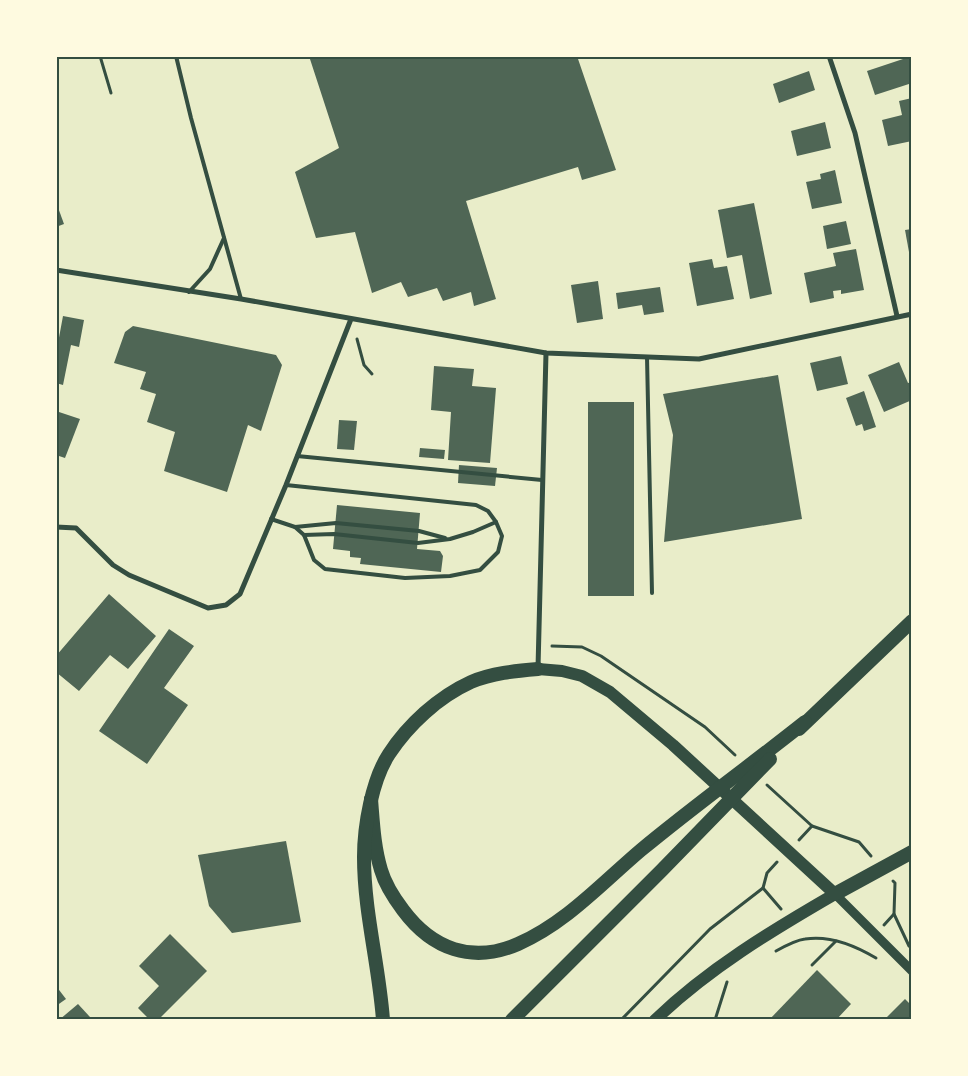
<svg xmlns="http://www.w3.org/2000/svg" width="968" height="1076" viewBox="0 0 968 1076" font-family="'Libre Baskerville',serif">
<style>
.building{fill:#4f6655}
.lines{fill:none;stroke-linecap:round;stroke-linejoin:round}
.path{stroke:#344e41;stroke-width:3}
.service{stroke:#344e41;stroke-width:4}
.minor{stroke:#344e41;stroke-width:5}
.tertiary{stroke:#344e41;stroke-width:9}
.primary{stroke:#344e41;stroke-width:12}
.trunk{stroke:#344e41;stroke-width:14}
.neatline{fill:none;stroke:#344e41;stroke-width:2}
</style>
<rect width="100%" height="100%" fill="#e9edc9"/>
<g class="building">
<polygon points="309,56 577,56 616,170 582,180 578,167 466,201 496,299 474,306 471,292 443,301 437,288 408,297 401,282 372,293 355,232 316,238 295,172 339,148"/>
<polygon points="912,56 912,83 875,95 867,71"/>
<polygon points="809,71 815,90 779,103 773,84"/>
<polygon points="912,98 912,141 888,146 882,120 902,115 899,101"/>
<polygon points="825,122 831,148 797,156 791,131"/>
<polygon points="835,170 842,203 812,209 806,182 821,179 820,174"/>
<polygon points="56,202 64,224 56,227"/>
<polygon points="754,203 772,294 750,299 742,255 727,258 718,210"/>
<polygon points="846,221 851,244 827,249 823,226"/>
<polygon points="912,229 912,263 911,263 905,230"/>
<polygon points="856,249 864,290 841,294 841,290 833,291 834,298 810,303 804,273 836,266 833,253"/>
<polygon points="712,259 714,268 727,266 734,299 697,306 689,263"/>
<polygon points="598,281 603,319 577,323 571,285"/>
<polygon points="660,287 664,312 644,315 642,305 618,309 616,293"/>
<polygon points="63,316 84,320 79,347 71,345 63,385 56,383 56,342 58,343"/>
<polygon points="133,326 276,355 282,365 261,431 248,425 227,492 164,471 175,432 147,422 156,394 140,389 146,372 114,363 125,332"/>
<polygon points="841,356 848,384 817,391 810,363"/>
<polygon points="899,362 908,383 912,382 912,400 884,412 868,375"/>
<polygon points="434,366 474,369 472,386 496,388 490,463 448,460 451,412 431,410"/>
<polygon points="778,375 802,519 664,542 673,435 663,394"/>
<polygon points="864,391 876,427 864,431 862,424 856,426 846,398"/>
<rect x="588" y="402" width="46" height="194"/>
<polygon points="56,411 80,419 65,458 56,455"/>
<polygon points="339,420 357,421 354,450 337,449"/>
<polygon points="420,448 445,450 444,459 419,457"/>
<polygon points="459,465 497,468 495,486 458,483"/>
<polygon points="337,505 420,513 417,549 440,551 443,556 441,572 360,564 361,558 350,557 350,551 333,549"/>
<polygon points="109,594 156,636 128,669 110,655 79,691 56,672 56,656"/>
<polygon points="169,629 194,646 164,688 188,705 147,764 99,731"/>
<polygon points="286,841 301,922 232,933 209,906 198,855"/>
<polygon points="170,934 207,971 158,1020 150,1020 138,1008 159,986 139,966"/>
<polygon points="817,970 851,1004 836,1020 769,1020"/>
<polygon points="56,986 66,999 56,1006"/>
<polygon points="905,999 912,1006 912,1020 884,1020"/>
<polygon points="78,1004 90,1017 87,1020 59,1020"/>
</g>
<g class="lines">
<g class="path">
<polyline points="100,56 111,93"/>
<polyline points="357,339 364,365 372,374"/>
<polyline points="552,646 582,647 601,656 705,727 735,755"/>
<polyline points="767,785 812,826 859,842 871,856"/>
<polyline points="799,840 812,826"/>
<polyline points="893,881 895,883 894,914 909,946"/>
<polyline points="763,888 781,909"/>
<polyline points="884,925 894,914"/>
<path d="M 776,951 C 785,946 796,940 805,939 C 830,935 856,946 876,958"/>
<polyline points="812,965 836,941"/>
<polyline points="621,1020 710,929 763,888 767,873 777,862"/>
<polyline points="715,1020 727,982"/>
</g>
<g class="service">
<polyline points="176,56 191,118 241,299"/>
<polyline points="189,292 210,269 224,238"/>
<polyline points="647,357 652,593"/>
<polyline points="297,456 542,480"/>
<polyline points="271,519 295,527 304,535 314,560 325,569 405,578 450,576 480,570 498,552 502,536 496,522 488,511 476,505 286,485"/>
<polyline points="295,527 336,523 419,531 445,538"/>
<polyline points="304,535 334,534 418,543 450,539 473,532 496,522"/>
</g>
<g class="minor">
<polyline points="829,56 855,133 897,316"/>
<polyline points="56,270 241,299 546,353 699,359 912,314"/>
<polyline points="56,527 76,528 113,565 129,575 208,608 226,605 240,594 286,485 351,319"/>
<polyline points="538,668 546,353"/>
</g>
<polyline class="tertiary" points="835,894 912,971"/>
<path class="primary" d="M 538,669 L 562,671 L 582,676 L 610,692 L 673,745 L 835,894 C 771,931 708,969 655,1020"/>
<g class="trunk">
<polyline points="799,729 912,621"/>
<path d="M 371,799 C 373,823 374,847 381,870 C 385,884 394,898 403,910 C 432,949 472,964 518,944 C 566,923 602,883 641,850 C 694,806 751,765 805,722"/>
<polyline points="835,894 912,852"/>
<path d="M 383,1020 C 379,965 364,912 364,857 C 364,826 372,780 389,754 C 408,725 438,697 471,682 C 492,673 515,671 538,669"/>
<polyline points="512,1020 662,870 770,759"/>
</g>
</g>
<rect width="968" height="1076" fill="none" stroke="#fefae0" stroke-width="115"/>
<rect x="58" y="58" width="852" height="960" class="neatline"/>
</svg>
